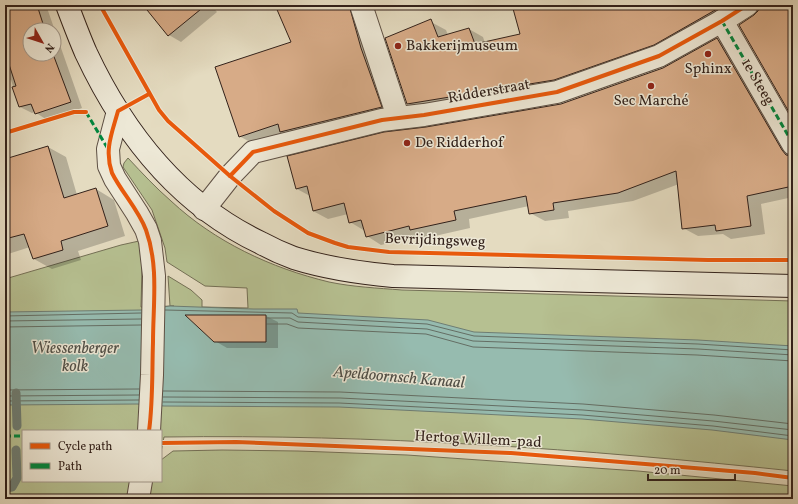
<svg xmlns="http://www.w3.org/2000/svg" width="798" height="504" viewBox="0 0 798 504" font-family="Vollkorn,serif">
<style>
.green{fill:#b6c091;stroke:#747056}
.water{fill:#96bbaf;stroke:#6e7d73}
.shadow{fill:#0003;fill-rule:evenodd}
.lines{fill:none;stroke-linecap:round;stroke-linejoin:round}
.shore{stroke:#646e64;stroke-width:1}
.stream{stroke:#6e7d73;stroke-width:9}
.building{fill:#d7ab87;stroke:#32211a}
.minor-casing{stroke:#5e5044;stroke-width:24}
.secondary-casing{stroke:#32211a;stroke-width:24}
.minor{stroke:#ede8d6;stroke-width:22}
.secondary{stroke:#ede8d6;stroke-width:22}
.quiet{stroke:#00873e;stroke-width:3;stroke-dasharray:6 3;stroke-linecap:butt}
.cycleway-casing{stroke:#ede8d6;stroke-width:6}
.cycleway{stroke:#e8590c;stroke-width:4}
.poi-dot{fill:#8f2418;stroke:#ede8d6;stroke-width:1.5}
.labels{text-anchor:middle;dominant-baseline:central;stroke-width:3;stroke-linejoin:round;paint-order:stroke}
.poi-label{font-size:15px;fill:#32211a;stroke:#ede8d6;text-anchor:start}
.street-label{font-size:15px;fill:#32211a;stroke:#ede8d6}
.water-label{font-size:16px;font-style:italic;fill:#504f47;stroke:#ede8d6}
</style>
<rect width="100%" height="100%" fill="#e4dbc0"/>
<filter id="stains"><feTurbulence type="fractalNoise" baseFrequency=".005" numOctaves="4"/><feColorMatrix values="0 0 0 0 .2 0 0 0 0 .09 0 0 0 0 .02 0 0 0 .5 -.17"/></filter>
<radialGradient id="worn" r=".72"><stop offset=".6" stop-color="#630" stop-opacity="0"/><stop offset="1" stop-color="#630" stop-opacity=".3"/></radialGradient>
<path class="green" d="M 128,158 C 142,173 156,188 171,201 C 215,242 271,268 329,282 C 353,287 377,288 402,290 L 793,301 L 793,346 L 780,346 L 793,348 L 793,471 C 584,449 374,434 164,437 L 161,452 L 161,431 L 23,431 L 23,481 L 161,481 L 161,460 L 173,451 L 222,450 L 298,451 L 407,455 L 638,471 L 793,486 L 793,499 L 5,499 L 5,279 L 121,245 L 139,241 L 142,267 L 141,307 L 174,306 L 170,306 L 168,276 L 191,290 L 202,300 L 202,307 L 248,308 L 247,288 L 205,286 L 167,262 L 165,248 L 152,210 L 123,167 L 124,163 Z"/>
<polygon class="water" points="170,306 253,309 297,309 298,313 428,320 474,332 698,340 793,346 793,440 712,430 582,419 339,407 164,406 137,404 5,405 5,312 141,310"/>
<g class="shadow">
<path d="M 5,5 L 46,5 L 82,108 L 47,120 L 35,112 L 32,113 L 20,107 L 11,80 L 5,82 ZM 30,30 L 54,30 L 54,54 L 30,54 Z"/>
<polygon points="162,5 211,5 217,12 181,42 169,35"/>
<polygon points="276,5 352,5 395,115 254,144 239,136 293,43"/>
<polygon points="583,5 750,5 568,87 422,112 408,104 431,22 446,30 448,35 469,29 483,37 485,43 521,35"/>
<polygon points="717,39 732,48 793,153 793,197 761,204 765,234 731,239 723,234 698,236 683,228 679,184 633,201 568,211 569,218 545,221 530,213 529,206 469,219 470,228 426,238 421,235 381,245 367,236 365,231 350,222 348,214 328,219 313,211 310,196 297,189 426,128 561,105 664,69"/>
<polygon points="48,147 66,157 77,195 96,189 114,200 125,236 78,251 81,260 52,269 34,259 30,247 5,255 5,160"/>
<polygon points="266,316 278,322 278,348 227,348 215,341"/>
</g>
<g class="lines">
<g class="shore">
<polyline points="165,310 292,313 298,317 427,324 474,336 698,344 793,350"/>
<polyline points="5,316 141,313"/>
<polyline points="267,318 290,318 298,322 427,329 473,341 698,349 793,355"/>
<polyline points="5,321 141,319"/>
<polyline points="267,324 287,324 298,328 426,334 473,347 697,355 793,361"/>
<polyline points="5,327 141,325"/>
<polyline points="5,390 139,389"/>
<polyline points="163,391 340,392 583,404 714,415 793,424"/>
<polyline points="5,396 139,395"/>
<polyline points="163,397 340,398 583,410 713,421 793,430"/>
<polyline points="5,401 139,400"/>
<polyline points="163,402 339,403 582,415 713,426 793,436"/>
</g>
<g class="stream">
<polyline points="16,393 17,426"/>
<polyline points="5,488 12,487 17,478 16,450"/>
</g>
</g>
<g class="building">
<polygon points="5,5 37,5 45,30 30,30 30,54 53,54 71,102 35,114 31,104 19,107 12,87 16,86 5,52"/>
<polygon points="143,5 206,5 168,36"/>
<polygon points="275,5 349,5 361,48 382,107 280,132 278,124 239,137 215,67 291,42"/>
<polygon points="512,5 724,5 654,45 554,80 407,104 385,38 431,19 438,37 469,28 475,44 520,34"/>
<polygon points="759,5 793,5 793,119 739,25 754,15 758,11"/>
<polygon points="717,38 782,150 786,155 793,156 793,186 747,196 751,226 716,231 715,225 682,229 676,171 618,193 553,203 554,210 529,214 526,196 454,211 456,220 410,230 409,226 366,237 361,220 349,223 344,203 313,211 307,186 296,189 287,156 384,132 426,127 561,104 663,68"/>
<polygon points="48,146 64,198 96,188 108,226 61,241 63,250 33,259 24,234 5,239 5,159"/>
<polygon points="185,315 266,315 266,342 214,342"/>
</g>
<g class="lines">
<g class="minor-casing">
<g id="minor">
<polyline points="361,5 398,117"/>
<polyline points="722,21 793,144"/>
<polyline points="118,111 108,149 109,166 115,179 137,213 146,229 150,241 154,276 152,375 149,431"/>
<polyline points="204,209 230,176 253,152 382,120 424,115 557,92 659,56 722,21 747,5"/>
<polyline points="138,499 141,481"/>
</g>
</g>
<g class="secondary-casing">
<path id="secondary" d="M 67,5 C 73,21 79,37 86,53 C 124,134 179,204 261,243 C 272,249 283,254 294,258 C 326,268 360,273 393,276 L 793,286"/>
</g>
<use href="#minor" class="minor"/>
<use href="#secondary" class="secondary"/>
<g class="quiet">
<polyline points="722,21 793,144"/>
<polyline points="86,112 108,149"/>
<polyline points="5,436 23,436"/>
</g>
<g class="cycleway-casing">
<g id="cycleway">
<polyline points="100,5 159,110 168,121 230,176 274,211 308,233 335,243 348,247 389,252 708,260 793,260"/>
<polyline points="5,133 74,112 86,112"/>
<polyline points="230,176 253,152 382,120 424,115 557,92 659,56 722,21 747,5"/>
<path d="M 149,431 C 153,402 152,372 153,342 C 153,305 159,266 146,230 C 138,209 122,193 112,173 C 104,150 112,133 118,111 L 149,94"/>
<polyline points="161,443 236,442 511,453 755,473 793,478"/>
</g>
</g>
<use href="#cycleway" class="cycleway"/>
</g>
<g class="poi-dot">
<circle cx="398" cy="46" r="4"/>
<circle cx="708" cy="54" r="4"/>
<circle cx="651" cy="86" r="4"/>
<circle cx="407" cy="143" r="4"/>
</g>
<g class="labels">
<g class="poi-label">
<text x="406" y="46">Bakkerijmuseum</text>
<text x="708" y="69" text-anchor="middle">Sphinx</text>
<text x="651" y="101" text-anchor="middle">Sec Marché</text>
<text x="415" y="143">De Ridderhof</text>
</g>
<g class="street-label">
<text transform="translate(757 82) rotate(60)">1e Steeg</text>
<text transform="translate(489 92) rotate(-10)">Ridderstraat</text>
<text transform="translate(435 241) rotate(2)">Bevrijdingsweg</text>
<text transform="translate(478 440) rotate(3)">Hertog Willem-pad</text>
</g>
<g class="water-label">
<text x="75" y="349">Wiessenberger<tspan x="75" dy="18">kolk</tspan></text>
<text transform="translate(399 378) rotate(5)">Apeldoornsch Kanaal</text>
</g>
</g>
<rect width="798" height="504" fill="none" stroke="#e4dbc0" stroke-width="20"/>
<rect x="6" y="6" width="786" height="492" fill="none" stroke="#32211a" stroke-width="2"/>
<rect x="10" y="10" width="778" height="484" fill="none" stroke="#32211a"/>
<rect x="22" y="430" width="140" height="52" fill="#ede8d6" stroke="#a2988b"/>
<rect x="30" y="443" width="20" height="6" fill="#e8590c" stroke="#a2988b"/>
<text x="58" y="450" font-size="12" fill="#32211a">Cycle path</text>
<rect x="30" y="463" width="20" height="6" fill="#00873e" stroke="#a2988b"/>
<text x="58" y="470" font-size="12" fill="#32211a">Path</text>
<g transform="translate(42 42) rotate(129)"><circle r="19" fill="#ede8d6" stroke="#a2988b"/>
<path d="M0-3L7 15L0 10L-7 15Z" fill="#8f2418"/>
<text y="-6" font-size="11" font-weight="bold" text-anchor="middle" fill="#32211a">N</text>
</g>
<path d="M648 474v6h87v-6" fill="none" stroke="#32211a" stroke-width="2"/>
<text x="654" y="474" font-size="12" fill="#32211a" stroke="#ede8d6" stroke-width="3" paint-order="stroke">20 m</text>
<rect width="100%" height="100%" filter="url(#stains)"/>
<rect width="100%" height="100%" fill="url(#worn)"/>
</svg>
